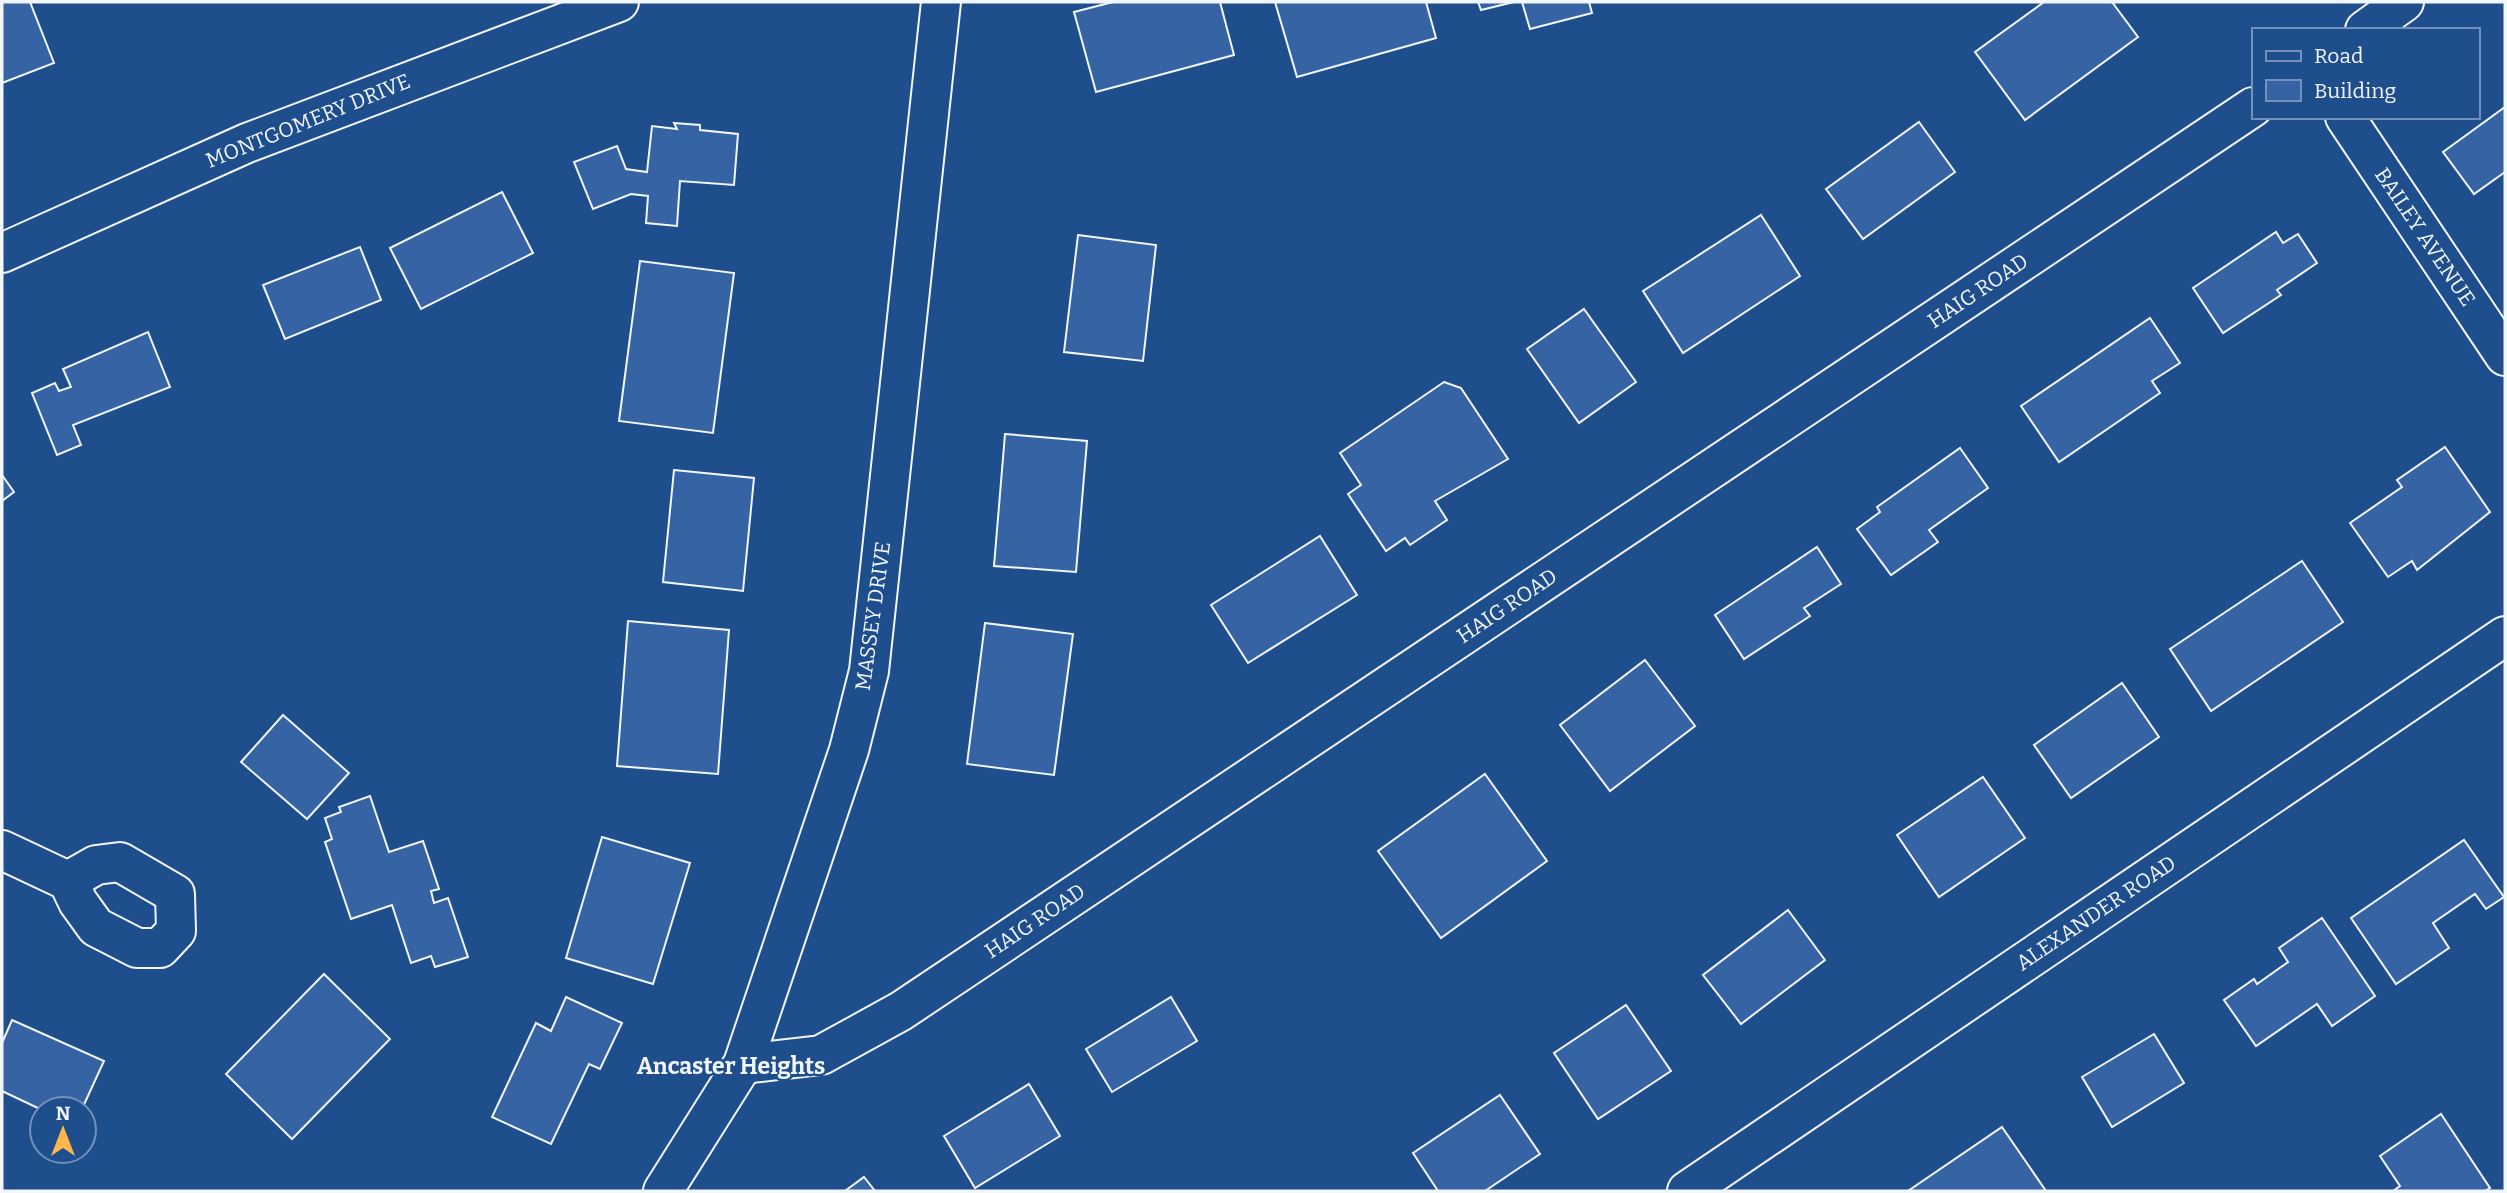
<svg xmlns="http://www.w3.org/2000/svg" width="2507" height="1193" viewBox="0 0 2507 1193" font-family="Bitter,serif">
<style>
.building{fill:#3563a3;stroke:#f2f6ff;stroke-width:2}
.lines{fill:none;stroke-linecap:round;stroke-linejoin:round}
.minor-casing{stroke:#f2f6ff;stroke-width:42}
.minor{stroke:#1f4e8c;stroke-width:38}
.labels{text-anchor:middle;dominant-baseline:central;stroke-width:5;stroke-linejoin:round;paint-order:stroke}
.street-label{font-size:21px;fill:#f2f6ff;stroke:#1f4e8c}
.neighbourhood-label{font-size:23px;font-weight:bold;fill:#f2f6ff;stroke:#1f4e8c}
</style>
<rect width="100%" height="100%" fill="#1f4e8c"/>
<g class="building">
<polygon points="2,2 30,2 54,63 2,83"/>
<polygon points="1113,2 1220,2 1234,55 1096,92 1074,12"/>
<polygon points="1275,2 1426,2 1436,38 1297,77"/>
<polygon points="1478,2 1514,2 1481,10"/>
<polygon points="1522,2 1589,2 1592,13 1530,29"/>
<polygon points="2044,2 2112,2 2138,37 2025,120 1975,52"/>
<polygon points="2505,107 2505,172 2474,194 2443,152"/>
<polygon points="1919,122 1955,172 1863,239 1826,189"/>
<polygon points="674,123 700,125 700,130 738,134 734,185 680,181 677,226 646,223 648,196 631,194 593,209 574,162 617,146 626,169 647,172 652,126 677,129"/>
<polygon points="502,192 533,253 421,309 390,248"/>
<polygon points="1761,215 1800,276 1683,353 1643,291"/>
<polygon points="2276,232 2283,243 2298,234 2317,263 2277,290 2281,295 2223,333 2193,288"/>
<polygon points="1078,235 1156,245 1143,361 1064,352"/>
<polygon points="360,247 381,300 285,339 263,285"/>
<polygon points="640,261 734,273 713,433 619,421"/>
<polygon points="1584,309 1636,382 1579,423 1527,349"/>
<polygon points="2150,318 2180,363 2152,381 2160,393 2059,462 2021,406"/>
<polygon points="148,332 170,387 73,425 81,445 57,455 32,393 55,383 59,391 71,387 63,369"/>
<polygon points="1444,382 1461,388 1508,459 1435,501 1447,520 1410,545 1405,538 1386,551 1348,494 1361,485 1340,453"/>
<polygon points="1005,434 1087,441 1076,572 994,566"/>
<polygon points="2445,447 2490,512 2417,570 2412,561 2388,577 2350,523 2402,487 2397,480"/>
<polygon points="1960,448 1988,488 1929,530 1938,542 1891,575 1857,529 1880,512 1877,507"/>
<polygon points="674,470 754,478 743,591 663,582"/>
<polygon points="2,475 14,492 2,501"/>
<polygon points="1320,536 1357,595 1248,663 1211,605"/>
<polygon points="1817,547 1841,584 1804,608 1810,616 1744,659 1715,615"/>
<polygon points="2302,561 2343,622 2211,711 2170,649"/>
<polygon points="628,621 729,630 718,774 617,766"/>
<polygon points="985,623 1073,634 1054,775 967,764"/>
<polygon points="1645,660 1695,726 1610,791 1560,725"/>
<polygon points="2122,683 2159,737 2071,798 2034,745"/>
<polygon points="283,715 349,773 307,819 241,762"/>
<polygon points="1485,774 1547,861 1441,938 1378,851"/>
<polygon points="1983,777 2025,838 1939,897 1897,835"/>
<polygon points="370,796 389,852 423,841 439,889 431,891 434,903 448,898 468,957 435,967 431,956 411,963 392,905 351,919 325,842 332,839 325,818 341,812 339,807"/>
<polygon points="602,837 690,863 653,984 566,958"/>
<polygon points="2464,840 2504,897 2486,909 2475,894 2433,923 2449,948 2396,984 2351,918"/>
<polygon points="1788,910 1825,960 1741,1024 1703,975"/>
<polygon points="2322,918 2375,996 2332,1026 2317,1004 2256,1046 2224,1000 2254,979 2257,984 2288,962 2279,948"/>
<polygon points="324,974 390,1039 292,1139 226,1074"/>
<polygon points="566,997 622,1023 600,1069 589,1064 551,1144 492,1117 536,1023 551,1031"/>
<polygon points="1171,997 1197,1041 1112,1092 1086,1049"/>
<polygon points="1626,1005 1671,1071 1598,1119 1554,1053"/>
<polygon points="12,1020 104,1061 82,1109 42,1110 2,1091 2,1043"/>
<polygon points="2154,1034 2184,1083 2112,1127 2082,1077"/>
<polygon points="1029,1084 1060,1136 975,1188 944,1136"/>
<polygon points="1500,1095 1540,1154 1485,1191 1438,1191 1413,1153"/>
<polygon points="2441,1114 2490,1188 2485,1191 2393,1191 2400,1186 2380,1156"/>
<polygon points="2002,1127 2046,1191 1908,1191"/>
<polygon points="864,1177 875,1191 845,1191"/>
</g>
<g class="lines">
<g class="minor-casing">
<g id="minor">
<polyline points="2365,30 2404,2"/>
<polyline points="2345,117 2505,356"/>
<polyline points="2,253 247,143 619,2"/>
<polyline points="2,850 68,881 78,902 96,927 137,948 160,948 176,931 175,894 120,862 96,865 68,881"/>
<polyline points="743,1064 821,1055 901,1011 2253,107"/>
<polyline points="663,1191 743,1064 849,750 869,671 941,2"/>
<polyline points="1687,1191 2505,636"/>
</g>
</g>
<use href="#minor" class="minor"/>
</g>
<g class="labels">
<g class="street-label">
<text transform="translate(308 121) rotate(-22)">MONTGOMERY DRIVE</text>
<text transform="translate(2425 237) rotate(56)">BAILEY AVENUE</text>
<text transform="translate(1978 291) rotate(-34)">HAIG ROAD</text>
<text transform="translate(1507 606) rotate(-34)">HAIG ROAD</text>
<text transform="translate(873 616) rotate(-82)">MASSEY DRIVE</text>
<text transform="translate(2096 913) rotate(-34)">ALEXANDER ROAD</text>
<text transform="translate(1035 921) rotate(-34)">HAIG ROAD</text>
</g>
<g class="neighbourhood-label">
<text x="731" y="1066">Ancaster Heights</text>
</g>
</g>
<rect width="2507" height="1193" fill="none" stroke="#f2f6ff" stroke-width="7"/>
<rect x="2252" y="28" width="228" height="91" fill="#1f4e8c" stroke="#7391ba" stroke-width="2"/>
<rect x="2266" y="51" width="35" height="10" fill="#1f4e8c" stroke="#7391ba" stroke-width="2"/>
<text x="2314" y="63" font-size="21" fill="#f2f6ff">Road</text>
<rect x="2266" y="80" width="35" height="21" fill="#3563a3" stroke="#7391ba" stroke-width="2"/>
<text x="2314" y="98" font-size="21" fill="#f2f6ff">Building</text>
<g transform="translate(63 1130)"><circle r="33" fill="#1f4e8c" stroke="#7391ba" stroke-width="2"/>
<path d="M0-5L12 26L0 18L-12 26Z" fill="#ffb74d"/>
<text y="-10" font-size="19" font-weight="bold" text-anchor="middle" fill="#f2f6ff">N</text>
</g>
</svg>
